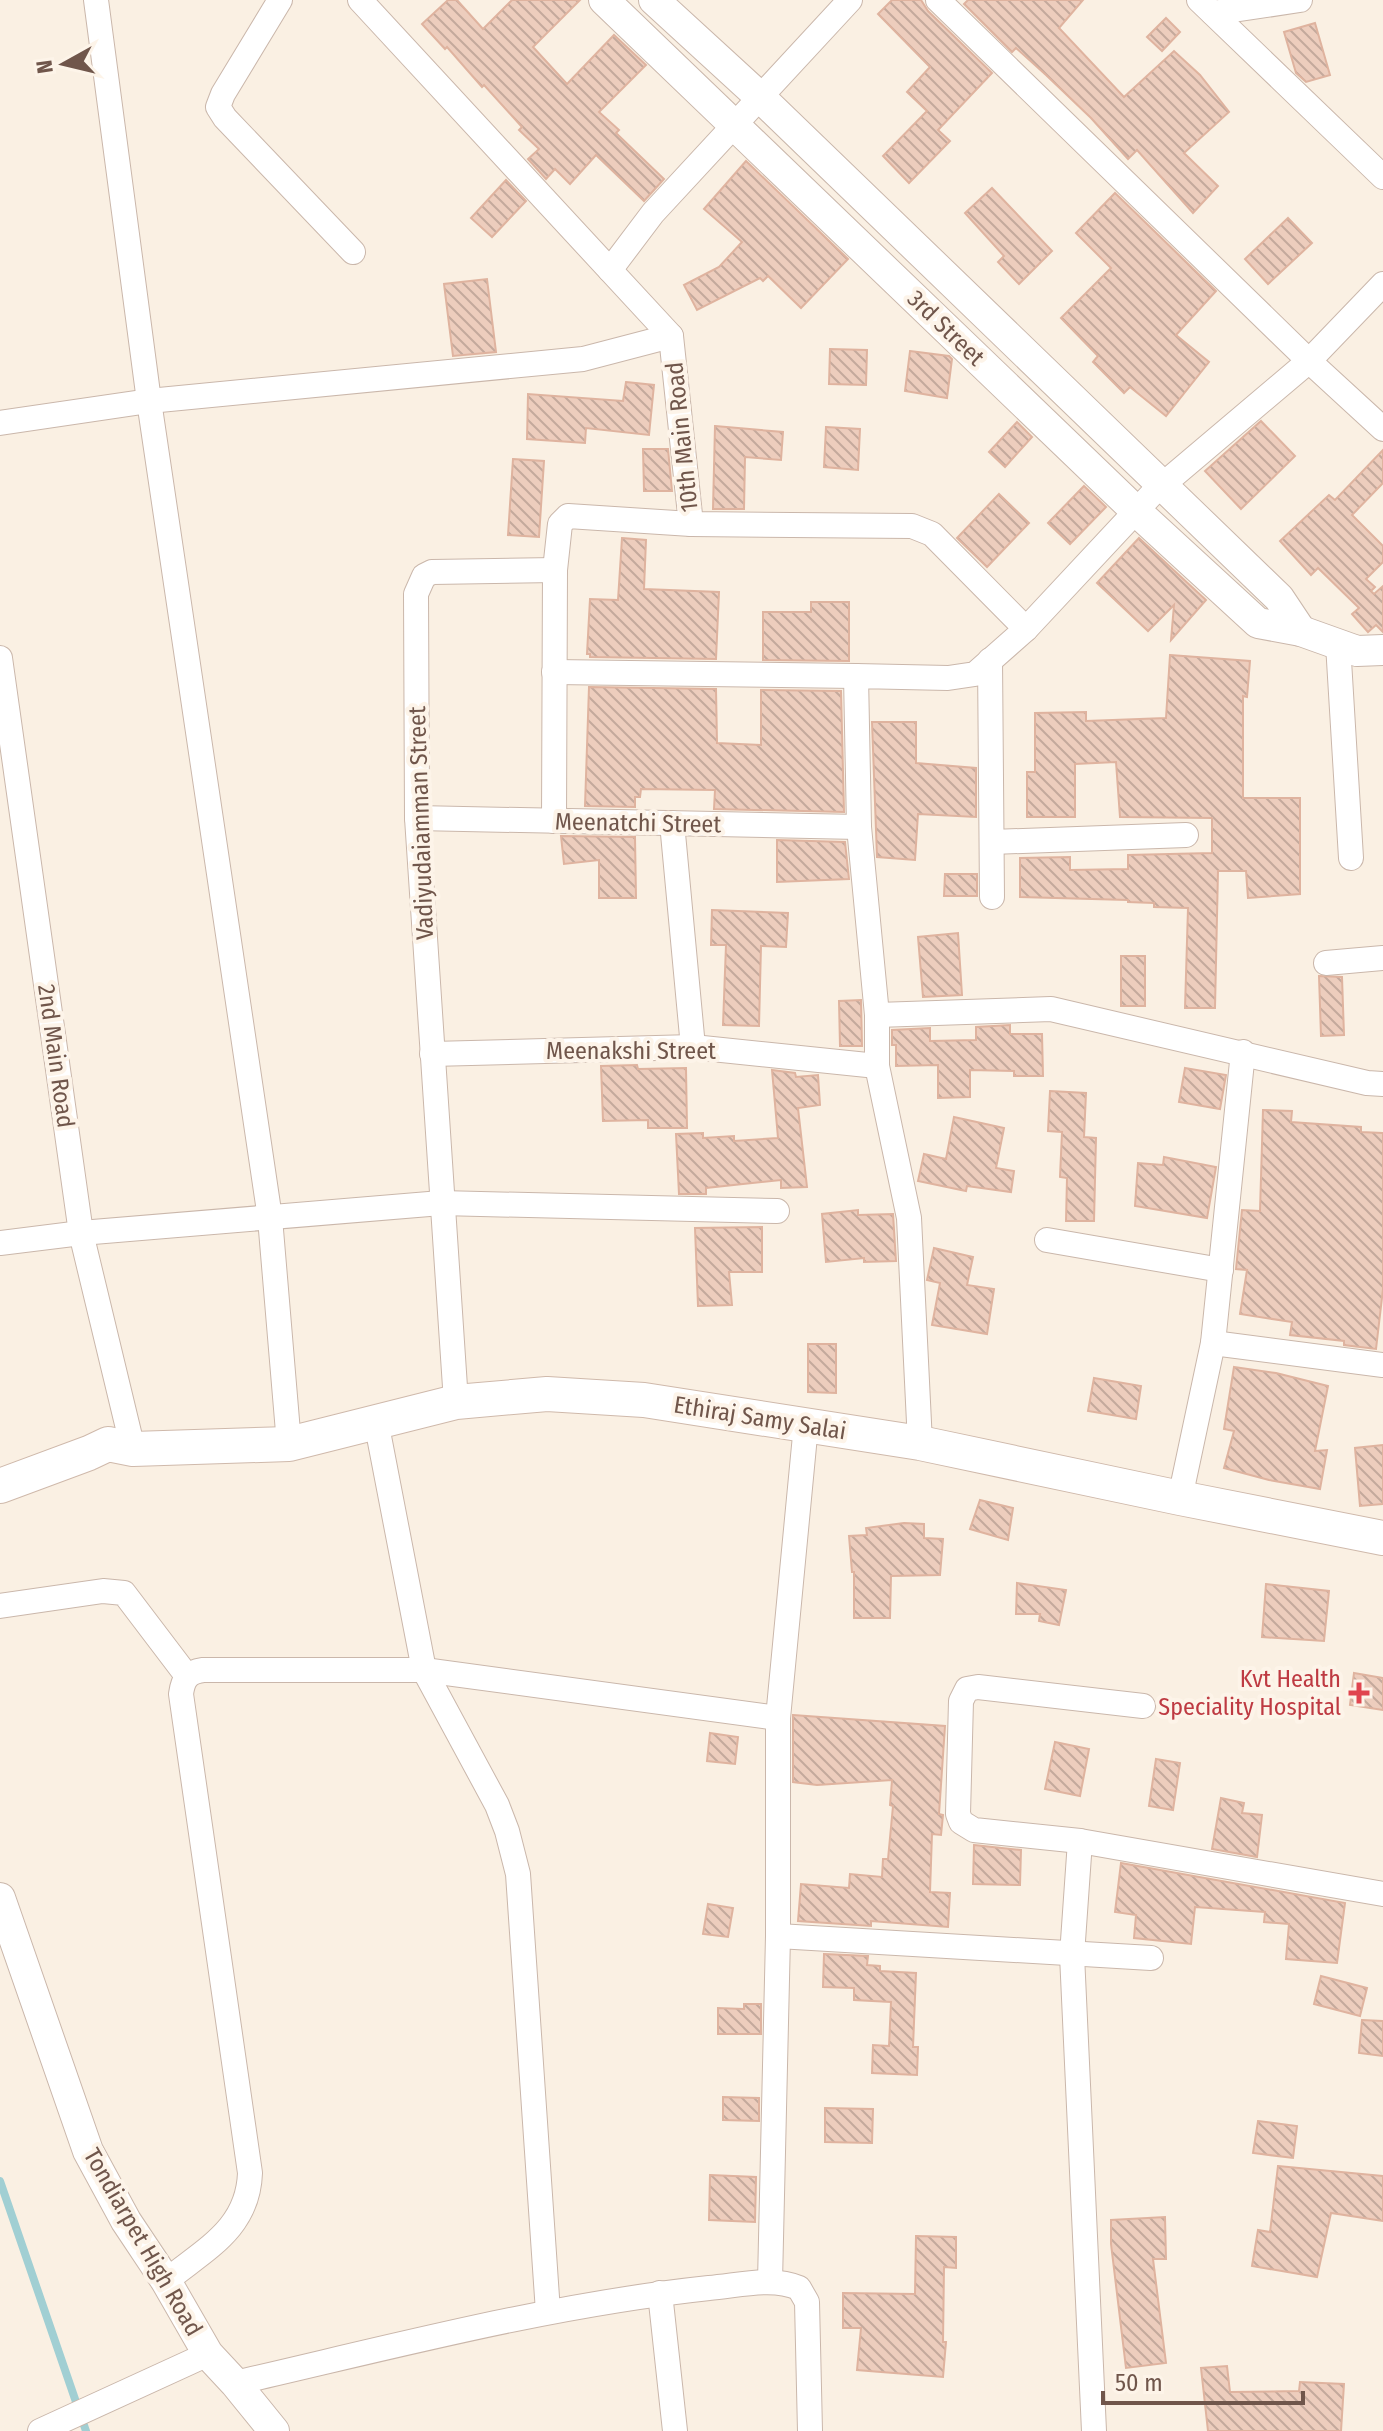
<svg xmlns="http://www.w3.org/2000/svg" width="1383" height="2431" viewBox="0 0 1383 2431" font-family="'Fira Sans Condensed',sans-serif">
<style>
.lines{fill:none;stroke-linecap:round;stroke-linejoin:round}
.stream{stroke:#a1cfd3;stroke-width:8}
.building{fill:url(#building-back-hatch);stroke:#dfb39f;stroke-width:2}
.minor-casing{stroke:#cab7ab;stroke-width:26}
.tertiary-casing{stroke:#cab7ab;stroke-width:32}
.secondary-casing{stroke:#cfb9ab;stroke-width:36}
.minor{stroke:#fff;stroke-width:24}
.tertiary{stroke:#fff;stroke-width:30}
.secondary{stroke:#fff;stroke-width:34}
.health-dot{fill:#e0444e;stroke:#fdf4e9;stroke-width:3}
.labels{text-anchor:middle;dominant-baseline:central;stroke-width:8;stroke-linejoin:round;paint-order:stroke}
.street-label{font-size:24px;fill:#70564b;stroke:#fdf4e9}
.health-label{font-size:24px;fill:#be3a42;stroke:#fdf4e9;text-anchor:end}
</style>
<defs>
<pattern id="building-back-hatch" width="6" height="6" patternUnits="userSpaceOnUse" patternTransform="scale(2)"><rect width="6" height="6" fill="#edcdbd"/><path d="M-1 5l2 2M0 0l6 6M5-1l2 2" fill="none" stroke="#c4a99c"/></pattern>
</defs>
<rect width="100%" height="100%" fill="#faf0e3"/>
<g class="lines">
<polyline class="stream" points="0,2181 86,2431"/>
</g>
<g class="building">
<polygon points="448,0 457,0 483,29 512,0 580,0 533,47 567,84 614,35 646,65 599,112 619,130 616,133 664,179 644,201 596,155 570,184 555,169 546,179 528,159 539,149 519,130 522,127 484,85 482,87 447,47 445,49 422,24"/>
<polygon points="892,0 921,0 928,11 992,73 938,130 950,141 909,183 883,156 927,111 907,92 930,67 878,14"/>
<polygon points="968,0 1083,0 1059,28 1124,97 1174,51 1200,75 1229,112 1184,153 1218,186 1193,213 1137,150 1128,159 1091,118 1046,75 1016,48 1012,52 964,4"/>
<polygon points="1166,18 1180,32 1162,51 1147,37"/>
<polygon points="1315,23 1330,75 1306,82 1296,73 1284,32"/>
<polygon points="746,161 848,259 801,308 768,276 763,281 760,278 697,310 684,285 719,267 742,242 704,209"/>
<polygon points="506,180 526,201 492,237 471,218"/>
<polygon points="992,188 1052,251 1019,284 998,262 1004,256 965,213"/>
<polygon points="1115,193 1216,291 1176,335 1209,362 1166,416 1130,387 1124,393 1093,362 1098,356 1061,318 1111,268 1076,233"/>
<polygon points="1288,218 1312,243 1268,284 1245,259"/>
<polygon points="487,279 496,352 453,356 444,284"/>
<polygon points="830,349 867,350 866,385 829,384"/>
<polygon points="910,351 949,356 952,359 947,398 905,391"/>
<polygon points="626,382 654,385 649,435 586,428 585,443 527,439 528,394 623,401"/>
<polygon points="1261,421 1295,456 1241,509 1205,471"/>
<polygon points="1017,422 1032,437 1005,467 989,452"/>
<polygon points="715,426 783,432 781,460 745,457 744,509 713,509"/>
<polygon points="826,427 860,429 858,470 824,467"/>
<polygon points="643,449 668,449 672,491 644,491"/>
<polygon points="1383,450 1383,483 1352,515 1383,546 1383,562 1366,579 1375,587 1371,591 1374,594 1383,586 1383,632 1376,625 1368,632 1352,614 1359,608 1318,568 1311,575 1280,541 1329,495 1335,500"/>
<polygon points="513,459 544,461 539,537 508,535"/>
<polygon points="1084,486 1106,507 1070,544 1048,523"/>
<polygon points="999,494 1029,523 987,567 957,538"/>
<polygon points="622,538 646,540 644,589 719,592 716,659 590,657 590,654 587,654 590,599 618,600"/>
<polygon points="1139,538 1206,600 1171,640 1174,605 1148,631 1097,583"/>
<polygon points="811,602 849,602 849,661 763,660 763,612 811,612"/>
<polygon points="1170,655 1250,661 1247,697 1243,696 1243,798 1300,798 1300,894 1248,898 1246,871 1218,871 1215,1008 1185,1008 1188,908 1154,907 1154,903 1128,902 1128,900 1020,897 1020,858 1070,857 1070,870 1128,869 1128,855 1212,853 1212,818 1120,817 1116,762 1075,764 1075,817 1027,817 1027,772 1035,772 1035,713 1086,712 1086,721 1166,718"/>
<polygon points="589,687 716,689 717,743 761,745 761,690 841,691 844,812 714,809 715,790 641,789 640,797 635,797 635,807 585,806"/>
<polygon points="872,722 916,722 916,763 976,768 976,817 918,814 915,860 877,857"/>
<polygon points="561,836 635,837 636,898 599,898 599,860 564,864"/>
<polygon points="777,840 845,842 849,879 777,882"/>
<polygon points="945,874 977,874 977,896 944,896"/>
<polygon points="712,910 788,913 786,947 761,946 759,1026 723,1025 726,945 711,945"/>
<polygon points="958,933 962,995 923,997 918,937"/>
<rect x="1121" y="956" width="24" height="50"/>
<polygon points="1319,976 1342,977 1344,1035 1321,1036"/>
<polygon points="861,1000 862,1046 840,1046 839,1001"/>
<polygon points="1010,1025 1010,1034 1042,1034 1043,1076 1014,1076 1014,1071 970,1070 970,1097 938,1098 938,1065 896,1066 896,1045 892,1045 892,1030 930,1028 930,1041 976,1040 976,1027"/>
<polygon points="637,1065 638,1069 686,1068 687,1128 648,1128 648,1120 603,1121 601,1066"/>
<polygon points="1185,1068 1226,1075 1220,1109 1179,1102"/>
<polygon points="772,1070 795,1073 796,1077 818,1075 820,1105 798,1108 807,1187 781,1188 781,1180 706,1188 706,1194 679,1194 676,1134 703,1133 703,1138 734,1136 734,1141 778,1138"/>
<polygon points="1050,1091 1086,1093 1084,1137 1096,1138 1094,1221 1066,1221 1067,1178 1060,1177 1062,1132 1048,1131"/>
<polygon points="1263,1110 1292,1111 1291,1122 1361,1127 1361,1132 1383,1133 1383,1289 1376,1349 1344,1345 1344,1341 1290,1335 1292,1322 1240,1314 1247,1270 1236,1269 1242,1210 1260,1211"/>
<polygon points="954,1117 1004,1128 996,1168 1014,1171 1011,1192 967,1186 966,1191 918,1181 924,1154 946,1159"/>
<polygon points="1164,1157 1216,1167 1207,1218 1135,1206 1138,1163 1163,1165"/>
<polygon points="858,1210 858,1215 893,1214 896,1261 864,1262 864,1258 826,1262 822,1214"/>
<polygon points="762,1227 762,1272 729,1272 732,1305 698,1306 695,1228"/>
<polygon points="934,1248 973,1257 967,1285 994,1289 987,1334 932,1325 940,1283 927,1280"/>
<polygon points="808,1344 836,1344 836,1393 808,1392"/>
<polygon points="1234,1367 1276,1373 1328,1386 1315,1451 1327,1450 1320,1489 1269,1480 1224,1468 1234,1431 1224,1429"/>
<polygon points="1094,1378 1141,1386 1136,1419 1088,1411"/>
<polygon points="1383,1445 1383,1504 1360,1506 1355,1448"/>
<polygon points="980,1500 1013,1508 1008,1540 970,1529"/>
<polygon points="904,1523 924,1524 924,1538 943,1539 940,1575 891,1576 890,1618 854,1618 854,1572 852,1572 849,1536 867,1535 866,1528"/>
<polygon points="1017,1583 1066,1590 1059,1625 1039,1621 1040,1614 1016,1614"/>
<polygon points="1266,1584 1329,1591 1324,1641 1262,1637"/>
<polygon points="1354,1673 1383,1678 1383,1710 1350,1705"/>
<polygon points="793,1715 945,1726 939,1814 943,1815 941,1835 932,1834 930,1892 950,1893 948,1927 871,1921 871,1926 798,1921 801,1884 849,1888 850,1874 882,1877 883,1859 888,1859 893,1806 890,1805 892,1780 817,1785 793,1782"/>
<polygon points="710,1733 738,1737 735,1764 707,1761"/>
<polygon points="1055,1742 1089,1749 1080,1796 1045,1789"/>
<polygon points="1156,1759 1180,1763 1173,1810 1149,1806"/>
<polygon points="1221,1798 1244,1803 1242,1813 1262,1815 1257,1857 1212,1849"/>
<polygon points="974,1845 1021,1850 1020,1885 973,1884"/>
<polygon points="1121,1863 1345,1903 1337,1963 1286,1959 1289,1924 1264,1922 1265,1912 1195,1907 1191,1944 1134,1938 1136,1915 1115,1912"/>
<polygon points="708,1904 733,1908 728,1937 703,1934"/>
<polygon points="824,1954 868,1956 867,1965 880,1966 880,1971 916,1973 913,2047 918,2047 917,2075 872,2073 873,2045 889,2046 891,2002 854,2000 854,1988 823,1987"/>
<polygon points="1321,1976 1367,1988 1360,2016 1314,2004"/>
<polygon points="744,2004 761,2004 761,2034 718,2034 718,2008 744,2009"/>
<polygon points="1362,2020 1383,2021 1383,2056 1359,2053"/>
<polygon points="723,2097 759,2098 759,2121 723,2120"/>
<polygon points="825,2108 873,2109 872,2143 825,2142"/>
<polygon points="1258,2121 1297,2126 1293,2158 1253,2153"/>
<polygon points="1278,2166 1383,2176 1383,2221 1331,2213 1317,2277 1252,2266 1258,2230 1270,2232"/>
<polygon points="710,2175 756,2177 755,2222 709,2220"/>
<polygon points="1165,2217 1166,2259 1153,2259 1166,2363 1126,2368 1111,2244 1111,2220"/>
<polygon points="916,2236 956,2237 956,2268 944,2267 943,2342 946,2342 943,2377 857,2370 861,2328 843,2328 843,2293 915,2294"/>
<polygon points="1227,2366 1230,2392 1299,2391 1300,2382 1344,2384 1341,2431 1208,2431 1201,2368"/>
</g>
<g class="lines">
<g class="minor-casing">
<g id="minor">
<polyline points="96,0 149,401 270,1218 289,1444"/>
<polyline points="280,0 223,94 218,107 225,118 353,252"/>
<polyline points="360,0 671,336 691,524 912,526 932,534 1026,629"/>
<polyline points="938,0 1309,361 1383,429"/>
<polyline points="1199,0 1383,177"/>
<polyline points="1213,13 1300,0"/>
<polyline points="610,270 653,213 850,0"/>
<polyline points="0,423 149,401 583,359 671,336"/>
<polyline points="1338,644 1351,858"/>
<polyline points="0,658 81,1233 133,1449"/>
<polyline points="990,660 992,897"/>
<polyline points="554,672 856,676"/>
<polyline points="417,818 859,827"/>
<polyline points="554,821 555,570 560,524 568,516 691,524"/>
<polyline points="672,823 693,1047"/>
<polyline points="992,842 1186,835"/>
<polyline points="1326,963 1383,958"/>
<polyline points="877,1015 1051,1009 1367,1083 1383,1084"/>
<polyline points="432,1054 693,1047 877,1066"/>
<polyline points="1047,1240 1221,1270"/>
<polyline points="0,1243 81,1233 441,1203 777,1211"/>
<polyline points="1213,1343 1383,1365"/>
<polyline points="456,1402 417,818 416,594 424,576 432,572 555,570"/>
<polyline points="376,1421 424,1670 497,1805 507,1831 518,1874 548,2312"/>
<polyline points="920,1443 909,1218 877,1066 877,1015 859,827 856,676 948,678 975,674 1026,629 1153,493 1309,361 1383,284"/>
<polyline points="1180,1498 1213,1343 1243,1052"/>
<polyline points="0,1606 103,1591 124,1593 187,1676"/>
<polyline points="1143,1706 978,1687 967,1689 961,1701 958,1814 961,1822 974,1830 1080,1841 1383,1894"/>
<polyline points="1080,1841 1072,1955 1094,2431"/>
<polyline points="778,1936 1151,1958"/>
<path d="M 166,2281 C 205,2249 248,2229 250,2173 L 181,1694 C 183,1679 188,1672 203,1670 L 424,1670 L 778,1718"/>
<polyline points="770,2282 778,1936 778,1718 806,1425"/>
<polyline points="660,2293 675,2431"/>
<path d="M 235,2383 C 392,2347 549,2305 709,2288 C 737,2286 772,2276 799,2288 L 807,2302 L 810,2431"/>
<polyline points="40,2431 208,2354"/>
</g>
</g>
<g class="tertiary-casing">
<g id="tertiary">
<polyline points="604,0 1136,511 1258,623 1301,631 1357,651 1383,650"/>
<polyline points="654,0 761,98 1279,598 1301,631"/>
<polyline points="0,1898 88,2151 126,2221 166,2281 208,2354 235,2383 274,2431"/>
</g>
</g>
<g class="secondary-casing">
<polyline id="secondary" points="0,1486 89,1453 108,1444 133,1449 289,1444 456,1402 547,1394 644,1400 920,1443 1180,1498 1383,1538"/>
</g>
<use href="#minor" class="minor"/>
<use href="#tertiary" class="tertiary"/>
<use href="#secondary" class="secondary"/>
</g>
<path class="health-dot" d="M1355 1681h8v8h8v8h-8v8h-8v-8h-8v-8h8z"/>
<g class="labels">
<g class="street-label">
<text transform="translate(946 328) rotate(44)">3rd Street</text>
<text transform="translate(682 437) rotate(-96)">10th Main Road</text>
<text transform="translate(421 823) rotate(-92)">Vadiyudaiamman Street</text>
<text transform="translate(638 823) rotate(1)">Meenatchi Street</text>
<text x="631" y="1051">Meenakshi Street</text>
<text transform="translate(56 1056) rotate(82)">2nd Main Road</text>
<text transform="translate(760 1418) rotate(9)">Ethiraj Samy Salai</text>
<text transform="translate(143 2242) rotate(60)">Tondiarpet High Road</text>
</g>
<g class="health-label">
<text x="1341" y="1679">Kvt Health<tspan x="1341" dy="28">Speciality Hospital</tspan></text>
</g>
</g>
<g transform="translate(64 64) rotate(262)" stroke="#fdf4e9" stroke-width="6" paint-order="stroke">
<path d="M0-6L14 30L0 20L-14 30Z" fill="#70564b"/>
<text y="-12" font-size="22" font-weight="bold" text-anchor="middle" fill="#70564b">N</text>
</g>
<path d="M1103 2391v12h200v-12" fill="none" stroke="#70564b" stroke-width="4"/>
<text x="1115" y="2391" font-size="24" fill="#70564b" stroke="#fdf4e9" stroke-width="6" paint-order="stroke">50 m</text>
</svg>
